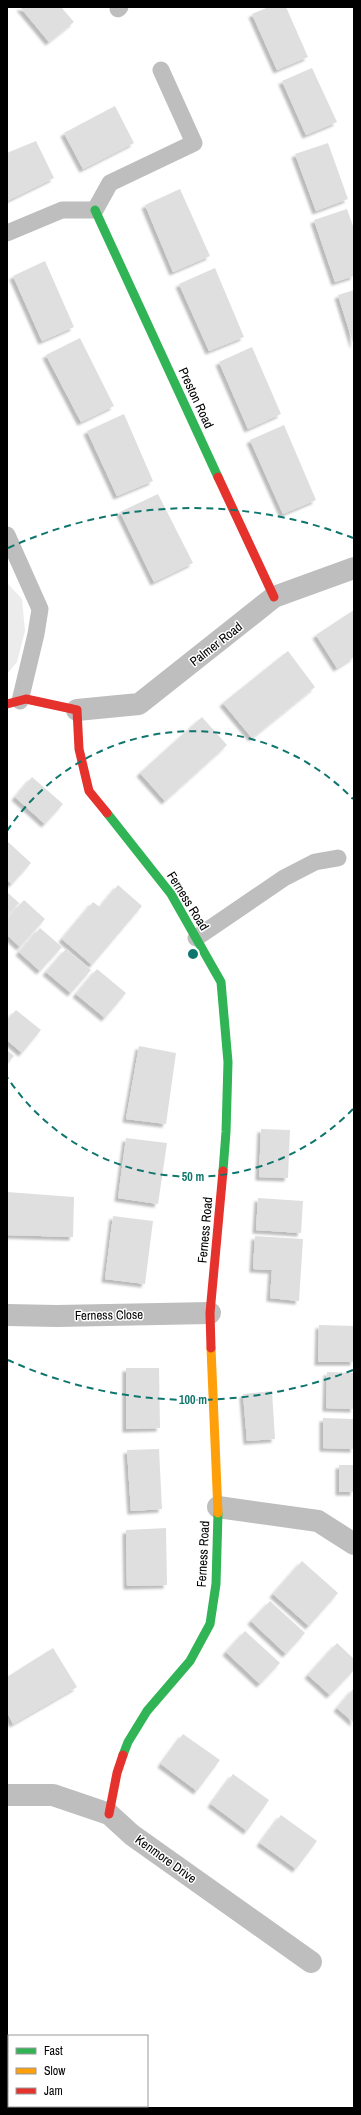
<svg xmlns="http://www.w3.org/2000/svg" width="361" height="2115" viewBox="0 0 361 2115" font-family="'Archivo Narrow',sans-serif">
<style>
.green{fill:#ececec}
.building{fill:#dfdfdf;filter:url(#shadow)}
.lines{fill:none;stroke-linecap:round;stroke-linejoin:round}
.lane{stroke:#bebebe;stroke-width:17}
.street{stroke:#bebebe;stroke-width:22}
.fast{stroke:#30b455;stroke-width:9}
.slow{stroke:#ff9f0a;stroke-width:9}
.jam{stroke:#e5322d;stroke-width:9}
.ring{fill:none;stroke:#0f766e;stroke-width:2;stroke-dasharray:7 5}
.labels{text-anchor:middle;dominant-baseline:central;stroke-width:3;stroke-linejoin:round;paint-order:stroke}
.street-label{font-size:13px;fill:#000;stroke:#fff}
.centre{fill:#0f766e;stroke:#fff;stroke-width:2}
.ring-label{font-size:12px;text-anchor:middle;font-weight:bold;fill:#0f766e;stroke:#fff;stroke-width:3;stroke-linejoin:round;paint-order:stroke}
</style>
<defs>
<filter id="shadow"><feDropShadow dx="-3.5" dy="3.5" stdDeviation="1" flood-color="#0004"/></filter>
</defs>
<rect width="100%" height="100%" fill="#fff"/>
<polygon class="green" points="7,583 22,599 25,631 17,662 7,674"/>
<g class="building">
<polygon points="20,7 61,7 74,22 49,42"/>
<polygon points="269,7 286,7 308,57 277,70 252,14"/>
<polygon points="312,68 337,122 306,135 282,81"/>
<polygon points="115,106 134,143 83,169 64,133"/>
<polygon points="36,141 54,178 7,201 7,153"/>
<polygon points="328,143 348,199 316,211 295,154"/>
<polygon points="180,189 210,256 173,272 145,205"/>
<polygon points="347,209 354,229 354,276 335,282 314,220"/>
<polygon points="45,261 74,327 42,341 13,276"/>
<polygon points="215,268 244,337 209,351 179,284"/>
<polygon points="354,290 354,346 338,295"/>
<polygon points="80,338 114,406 81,422 46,355"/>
<polygon points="252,347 281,414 248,429 219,362"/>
<polygon points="124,414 153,481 117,496 87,431"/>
<polygon points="284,425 316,500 283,514 250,440"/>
<polygon points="158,494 193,563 154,582 120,512"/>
<polygon points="354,610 354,657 337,668 316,635"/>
<polygon points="288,651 315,687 252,738 223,703"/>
<polygon points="202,717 227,745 165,801 140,773"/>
<polygon points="32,777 63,804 45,824 15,797"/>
<polygon points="7,841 31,863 12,884 7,880"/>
<polygon points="118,885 142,906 92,965 62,939 93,902 100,907"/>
<polygon points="7,892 19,903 7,916"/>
<polygon points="24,900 45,919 20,947 7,935 7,919"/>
<polygon points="40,928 62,947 40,971 19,952"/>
<polygon points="66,949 91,970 71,993 46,972"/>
<polygon points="97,969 126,993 105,1018 76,994"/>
<polygon points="16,1010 41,1030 22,1053 7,1040 7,1020"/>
<polygon points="139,1046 176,1053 166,1124 126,1119"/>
<polygon points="7,1050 14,1056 7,1064"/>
<polygon points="261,1129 290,1130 288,1178 259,1177"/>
<polygon points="126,1138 167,1143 158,1204 118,1198"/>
<polygon points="7,1192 74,1197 73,1237 7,1235"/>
<polygon points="258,1198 303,1201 301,1233 256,1230"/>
<polygon points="113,1216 153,1221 145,1284 105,1279"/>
<polygon points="255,1236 303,1239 299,1301 270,1298 272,1270 253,1269"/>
<polygon points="319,1325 354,1326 354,1362 318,1362"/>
<polygon points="126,1368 159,1368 160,1428 126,1429"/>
<polygon points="327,1372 354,1373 354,1409 326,1408"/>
<polygon points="272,1391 275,1439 247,1441 243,1394"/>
<polygon points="323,1418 354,1419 354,1449 323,1448"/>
<polygon points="159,1449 162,1509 131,1511 127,1450"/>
<rect x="339" y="1465" width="15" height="27"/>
<polygon points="166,1528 167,1585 127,1586 126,1530"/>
<polygon points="302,1561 338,1593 309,1626 273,1594"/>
<polygon points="270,1601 305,1633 286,1654 251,1621"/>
<polygon points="245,1631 280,1663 260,1684 226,1652"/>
<polygon points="337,1643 354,1659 354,1670 330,1695 308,1675"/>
<polygon points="53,1648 77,1687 13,1724 7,1712 7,1677"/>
<polygon points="354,1688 354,1723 337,1708"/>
<polygon points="183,1734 220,1760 197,1791 161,1764"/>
<polygon points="233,1774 269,1800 247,1831 211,1804"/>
<polygon points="281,1815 317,1841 296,1869 260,1843"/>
</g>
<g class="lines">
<g class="lane">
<polyline points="118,9 120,7"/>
<polyline points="7,233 62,210 95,210 110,183 194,143 161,70"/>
<polyline points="7,535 40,609 36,634 20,701"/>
<polyline points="196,938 284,878 315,862 338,858"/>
</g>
<g class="street">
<polyline points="77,710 139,704 274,597 354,568"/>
<polyline points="7,1315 57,1316 210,1313"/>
<polyline points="218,1507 318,1521 354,1544"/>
<polyline points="7,1795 53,1795 109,1814 132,1835 311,1962"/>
</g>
<g class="fast">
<polyline points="95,210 218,477"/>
<polyline points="107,813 171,894 221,982 228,1062 226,1132 223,1171"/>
<polyline points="123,1755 128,1742 147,1711 190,1661 210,1624 216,1584 218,1513"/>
</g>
<polyline class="slow" points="211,1348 218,1513"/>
<g class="jam">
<polyline points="218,477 274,597"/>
<polyline points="7,704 26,699 77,710 79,749 89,791 107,813"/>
<polyline points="211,1348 210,1313 223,1171"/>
<polyline points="109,1814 117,1773 123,1755"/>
</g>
</g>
<g class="ring">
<path d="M353 1109A223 223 0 0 1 7 1077M7 831A223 223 0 0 1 353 799"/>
<path d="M353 1370A446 446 0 0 1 8 1360M8 548A446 446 0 0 1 353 538"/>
</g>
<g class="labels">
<g class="street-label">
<text transform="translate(196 398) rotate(65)">Preston Road</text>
<text transform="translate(216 644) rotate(-38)">Palmer Road</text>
<text transform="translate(188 901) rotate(58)">Ferness Road</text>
<text transform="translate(205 1230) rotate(-85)">Ferness Road</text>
<text transform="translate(109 1315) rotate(-1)">Ferness Close</text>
<text transform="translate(203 1554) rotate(-87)">Ferness Road</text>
<text transform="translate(166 1859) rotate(36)">Kenmore Drive</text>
</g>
</g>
<circle cx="193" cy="954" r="6" class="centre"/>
<g class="ring-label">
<text x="193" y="1181">50 m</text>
<text x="193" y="1404">100 m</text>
</g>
<rect width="361" height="2115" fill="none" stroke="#000000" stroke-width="16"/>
<rect x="8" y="2035" width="140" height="72" fill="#ffffff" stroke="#999999"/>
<rect x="16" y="2048" width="20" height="6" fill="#30b455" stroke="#999999"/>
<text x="44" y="2055" font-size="12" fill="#000000">Fast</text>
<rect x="16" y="2068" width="20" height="6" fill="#ff9f0a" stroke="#999999"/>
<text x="44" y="2075" font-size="12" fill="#000000">Slow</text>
<rect x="16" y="2088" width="20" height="6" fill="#e5322d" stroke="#999999"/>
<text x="44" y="2095" font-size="12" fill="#000000">Jam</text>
</svg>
